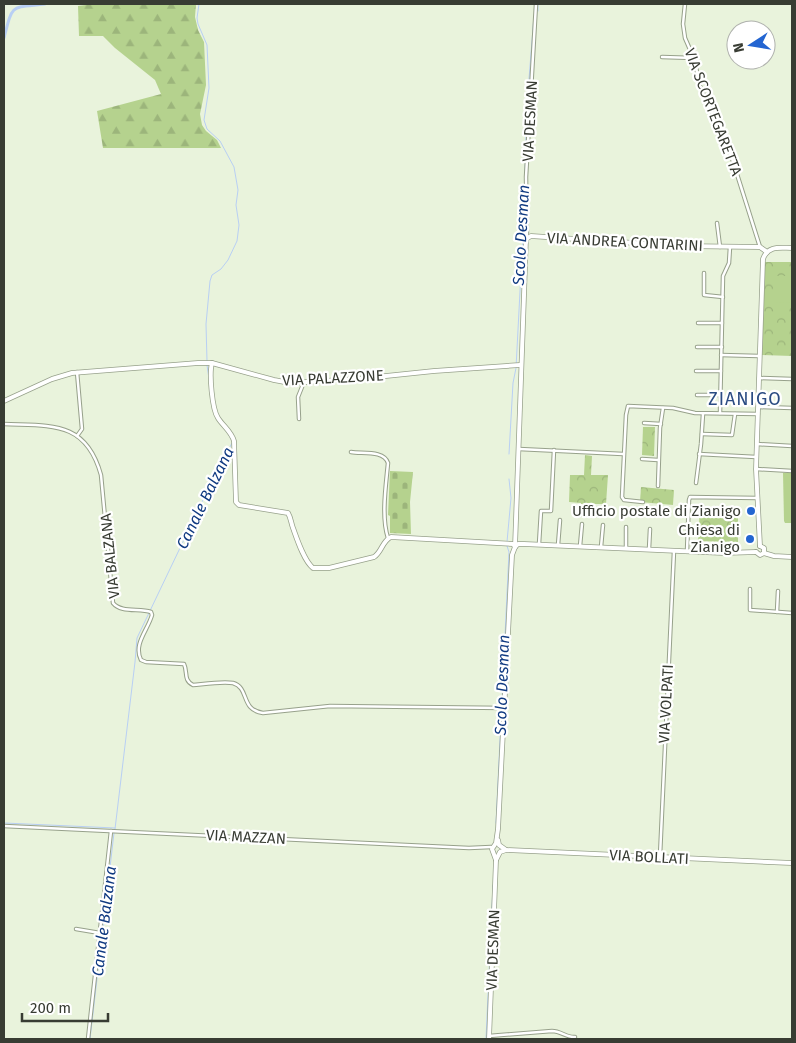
<svg xmlns="http://www.w3.org/2000/svg" width="796" height="1043" viewBox="0 0 796 1043" font-family="'Fira Sans',sans-serif">
<style>
.forest{fill:url(#forest-firs)}
.cemetery{fill:url(#cemetery-stones)}
.park{fill:url(#park-crowns)}
.pitch{fill:#b5d28e}
.lines{fill:none;stroke-linecap:round;stroke-linejoin:round}
.stream{stroke:#b8cff4;stroke-width:1}
.canal{stroke:#b8cff4;stroke-width:3}
.minor-casing{stroke:#97a18b;stroke-width:4.5}
.tertiary-casing{stroke:#97a18b;stroke-width:5.5}
.minor{stroke:#fff;stroke-width:2.5}
.tertiary{stroke:#fff;stroke-width:4}
.poi-dot{fill:#2365d1;stroke:#fff;stroke-width:2}
.labels{text-anchor:middle;dominant-baseline:central;stroke-width:4.5;stroke-linejoin:round;paint-order:stroke}
.street-label{font-size:15px;fill:#383c33;stroke:#fff}
.poi-label{font-size:15px;fill:#383c33;stroke:#fff;text-anchor:end}
.water-label{font-size:16px;font-style:italic;fill:#103a81;stroke:#fff}
.quarter-label{font-size:18px;letter-spacing:1px;fill:#2a4b82;stroke:#fff}
</style>
<defs>
<pattern id="forest-firs" width="22" height="20" patternUnits="userSpaceOnUse" patternTransform="scale(1.25)"><rect width="22" height="20" fill="#b5d28e"/><path d="M5 1l3.5 6h-7zM16 11l3.5 6h-7z" fill="#9cb57b"/></pattern>
<pattern id="cemetery-stones" width="16" height="16" patternUnits="userSpaceOnUse" patternTransform="scale(1.25)"><rect width="16" height="16" fill="#b5d28e"/><path d="M2 7V4a2 2 0 0 1 4 0v3zM10 15v-3a2 2 0 0 1 4 0v3z" fill="#9cb57b"/></pattern>
<pattern id="park-crowns" width="20" height="18" patternUnits="userSpaceOnUse" patternTransform="scale(1.25)"><rect width="20" height="18" fill="#b5d28e"/><path d="M2 6a3 3 0 1 1 6 0M12 15a3 3 0 1 1 6 0" fill="none" stroke="#9cb57b"/></pattern>
</defs>
<rect width="100%" height="100%" fill="#e9f3dc"/>
<polygon class="forest" points="94,4 196,4 195,17 198,30 204,42 206,85 200,114 202,125 206,131 217,140 221,148 103,148 97,111 161,94 155,80 115,48 103,36 79,36 78,6"/>
<polygon class="cemetery" points="390,471 413,472 410,502 411,534 390,533 390,516 388,515"/>
<g class="park">
<polygon points="765,262 792,262 792,356 762,355"/>
<polygon points="643,427 655,427 654,456 642,455"/>
<polygon points="585,455 592,456 591,475 608,475 606,504 592,504 591,517 581,517 581,503 569,502 570,475 584,475"/>
<polygon points="641,487 674,490 673,505 640,502"/>
<polygon points="700,507 734,508 734,517 738,517 738,542 698,541"/>
</g>
<g class="pitch">
<polygon points="776,276 792,276 792,303 776,302"/>
<polygon points="783,473 792,473 792,523 785,523 784,521"/>
</g>
<g class="lines">
<g class="stream">
<polyline points="199,4 197,18 198,24 207,45 209,88 204,120 207,129 220,141 234,167 238,190 236,205 239,225 237,241 228,260 221,269 212,275 210,281 206,324 207,361"/>
<polyline points="538,11 538,4"/>
<polyline points="207,365 209,379"/>
<path d="M 212,405 C 214,420 225,427 232,440"/>
<polyline points="509,454 513,383 516,368 523,234 527,104 534,16"/>
<polyline points="507,542 511,498 509,479"/>
<polyline points="4,823 115,828"/>
<polyline points="496,823 509,552 507,546"/>
<polyline points="115,829 135,662 137,638 212,481 232,443"/>
<polyline points="90,1039 114,833"/>
<polyline points="486,1039 493,885"/>
</g>
<path class="canal" d="M 4,38 C 13,3 10,8 45,4"/>
<g class="minor-casing">
<g id="minor">
<polyline points="685,4 683,24 685,38 695,61 699,84 730,152 760,247"/>
<polyline points="662,57 694,58"/>
<polyline points="717,223 720,247"/>
<polyline points="527,237 526,177 536,4"/>
<polyline points="704,273 704,295 723,297"/>
<polyline points="698,323 722,323"/>
<polyline points="697,347 722,347"/>
<polyline points="721,355 759,356"/>
<polyline points="696,371 721,371"/>
<polyline points="77,372 82,429 77,436"/>
<polyline points="759,378 792,379"/>
<polyline points="697,395 721,395"/>
<polyline points="759,407 792,408"/>
<polyline points="720,413 723,276 729,263 730,247"/>
<polyline points="299,419 298,397 304,382"/>
<polyline points="644,423 661,424"/>
<path d="M 4,424 C 50,426 86,420 101,475 L 113,603 C 121,613 139,608 151,612 L 152,615 C 148,630 133,644 141,660 L 146,662 L 184,664 C 188,672 183,680 193,685 C 204,684 223,681 233,683 C 250,688 240,710 263,713 L 330,706 L 504,708"/>
<polyline points="702,434 732,435 735,414"/>
<polyline points="757,444 792,446"/>
<polyline points="519,449 623,454"/>
<path d="M 351,452 C 362,454 384,450 388,463 C 386,485 381,517 388,538"/>
<polyline points="699,454 756,457"/>
<polyline points="642,459 658,460"/>
<polyline points="756,469 792,471"/>
<polyline points="696,483 701,444 703,414"/>
<polyline points="658,486 660,428 663,408"/>
<polyline points="643,502 624,500 622,497 626,415 628,406 673,408 695,413 758,414"/>
<polyline points="539,544 541,511 551,511 554,450"/>
<polyline points="558,545 560,520"/>
<polyline points="580,546 582,524"/>
<polyline points="601,547 603,525"/>
<polyline points="626,548 626,527"/>
<polyline points="649,549 650,529"/>
<polyline points="687,551 689,500 690,497 757,498"/>
<polyline points="750,589 750,610 792,613"/>
<polyline points="777,612 778,591"/>
<polyline points="4,826 469,848 491,847"/>
<polyline points="660,856 674,551"/>
<polyline points="76,929 100,933"/>
<path d="M 489,1036 L 552,1031 C 561,1031 567,1038 575,1037"/>
<polyline points="88,1039 111,831"/>
</g>
</g>
<g class="tertiary-casing">
<g id="tertiary">
<path d="M 212,363 C 209,374 212,409 218,418 C 223,426 231,431 234,441 L 236,502 L 239,505 L 288,513 C 291,518 291,523 293,528 C 297,539 304,561 313,568 L 329,568 L 374,557 C 382,552 382,541 391,537 L 513,544 L 515,547"/>
<polyline points="4,401 52,379 72,373 198,363 212,363 274,380 290,383 357,379 434,371 520,365"/>
<path d="M 760,546 L 756,469 L 763,259 C 768,245 780,248 792,248"/>
<polyline points="515,547 518,544 524,544 724,553 756,552"/>
<polyline points="756,552 760,555 764,553 764,548 760,546"/>
<polyline points="764,553 774,556 792,557"/>
<polyline points="498,840 499,845 506,850"/>
<polyline points="496,860 492,849 496,843 498,829 512,555 515,547 526,239 531,236 679,246 760,247 767,252"/>
<polyline points="489,1039 496,860 500,852 506,850 792,863"/>
</g>
</g>
<use href="#minor" class="minor"/>
<use href="#tertiary" class="tertiary"/>
</g>
<g class="poi-dot">
<circle cx="751" cy="511" r="5"/>
<circle cx="750" cy="539" r="5"/>
</g>
<g class="labels">
<g class="street-label">
<text transform="translate(713 112) rotate(69)">VIA SCORTEGARETTA</text>
<text transform="translate(530 121) rotate(-87)">VIA DESMAN</text>
<text transform="translate(625 242) rotate(3)">VIA ANDREA CONTARINI</text>
<text transform="translate(333 378) rotate(-3)">VIA PALAZZONE</text>
<text transform="translate(110 556) rotate(-96)">VIA BALZANA</text>
<text transform="translate(666 704) rotate(-87)">VIA VOLPATI</text>
<text transform="translate(246 837) rotate(3)">VIA MAZZAN</text>
<text transform="translate(649 857) rotate(3)">VIA BOLLATI</text>
<text transform="translate(493 950) rotate(-88)">VIA DESMAN</text>
</g>
<g class="poi-label">
<text x="741" y="511">Ufficio postale di Zianigo</text>
<text x="740" y="530">Chiesa di<tspan x="740" dy="17">Zianigo</tspan></text>
</g>
<g class="water-label">
<text transform="translate(521 235) rotate(-87)">Scolo Desman</text>
<text transform="translate(205 498) rotate(-64)">Canale Balzana</text>
<text transform="translate(502 685) rotate(-88)">Scolo Desman</text>
<text transform="translate(104 921) rotate(-83)">Canale Balzana</text>
</g>
<g class="quarter-label">
<text x="745" y="399">ZIANIGO</text>
</g>
</g>
<rect width="796" height="1043" fill="none" stroke="#383c33" stroke-width="10"/>
<g transform="translate(751 45) rotate(258)"><circle r="24" fill="#ffffff" stroke="#afb1ad"/>
<path d="M0-4L9 19L0 12L-9 19Z" fill="#2365d1"/>
<text y="-8" font-size="14" font-weight="bold" text-anchor="middle" fill="#383c33">N</text>
</g>
<path d="M22 1013v8h86v-8" fill="none" stroke="#383c33" stroke-width="2.5"/>
<text x="30" y="1013" font-size="15" fill="#383c33" stroke="#ffffff" stroke-width="4" paint-order="stroke">200 m</text>
</svg>
